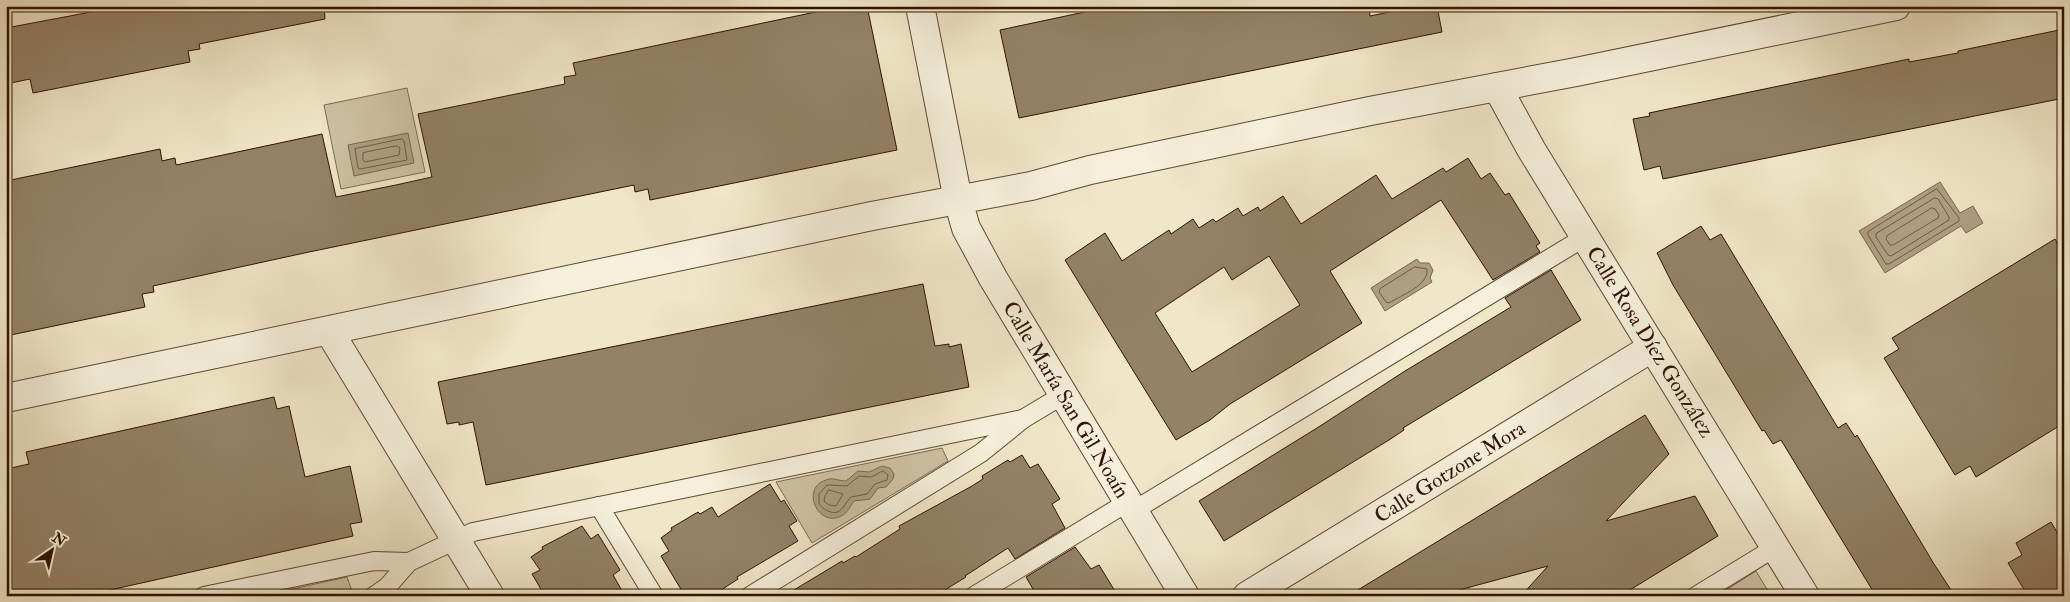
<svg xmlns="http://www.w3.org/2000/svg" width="2070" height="602" viewBox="0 0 2070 602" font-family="'IM FELL Double Pica',serif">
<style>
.green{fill:#cfc2a6;stroke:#7f6b53}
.water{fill:#ae9f84;stroke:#7b674f}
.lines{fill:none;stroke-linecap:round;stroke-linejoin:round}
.shore{stroke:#6e5a42;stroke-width:1}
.building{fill:#938168;stroke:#2f1400;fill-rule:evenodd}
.service-casing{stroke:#5f4832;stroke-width:20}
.minor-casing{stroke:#5f4832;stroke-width:30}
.tertiary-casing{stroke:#5f4832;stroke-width:30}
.service{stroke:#f5efdb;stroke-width:18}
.minor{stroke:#f5efdb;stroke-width:28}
.tertiary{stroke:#f5efdb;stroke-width:28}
.labels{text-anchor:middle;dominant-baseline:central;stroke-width:4;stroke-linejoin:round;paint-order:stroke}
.street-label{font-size:21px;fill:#2f1400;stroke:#f5efdb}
</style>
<rect width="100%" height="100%" fill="#f0e6c8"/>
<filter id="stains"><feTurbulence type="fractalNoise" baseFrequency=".004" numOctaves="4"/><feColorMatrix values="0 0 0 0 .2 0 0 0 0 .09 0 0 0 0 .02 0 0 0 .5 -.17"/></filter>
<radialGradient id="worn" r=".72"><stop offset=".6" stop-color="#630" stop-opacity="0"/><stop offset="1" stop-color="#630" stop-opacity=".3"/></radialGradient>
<g class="green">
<polygon points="407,88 425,172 341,189 324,105"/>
<polygon points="942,448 948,461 812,543 776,482"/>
<polygon points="1756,571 1771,596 1716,596"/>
<polygon points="347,577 353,594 349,596 261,596"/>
</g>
<g class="water">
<polygon points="408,133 414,163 354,176 348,145"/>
<polygon points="1940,182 1960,213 1973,206 1983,223 1966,233 1961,226 1885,273 1859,231"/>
<polygon points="1417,259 1420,263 1429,263 1433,270 1430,278 1432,282 1385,311 1371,288"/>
<path d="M 882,466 L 890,468 L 894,474 L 893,479 L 886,487 L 878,488 L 870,499 L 854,501 C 850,506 848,513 841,516 C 818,528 800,488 826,480 C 832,477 839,481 846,481 L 858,471 L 869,472 Z"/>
</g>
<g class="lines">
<g class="shore">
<polygon points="402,139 404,141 407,160 360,169 358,168 355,149"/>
<polygon points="397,146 400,148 399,155 365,162 363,160 363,153"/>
<polygon points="1937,189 1959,218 1959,221 1889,264 1886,264 1868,235 1868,232"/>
<polygon points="1935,198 1938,199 1949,217 1949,220 1891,256 1888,255 1876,237 1876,234"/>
<polygon points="1932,208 1935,209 1939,215 1938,218 1893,245 1890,245 1886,239 1887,236"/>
<path d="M 1415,267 L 1427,269 C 1429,285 1402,295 1389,303 L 1386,302 L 1379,292 L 1380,289 Z"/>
<path d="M 883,471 L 888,475 L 887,480 L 875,484 L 867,494 L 851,497 C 844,504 841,517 828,511 C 824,509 821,507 819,503 L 819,494 L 827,485 L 847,486 L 859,476 L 871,477 Z"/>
<polygon points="829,490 843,494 836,506 829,505 824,501 825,496"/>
</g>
</g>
<g class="building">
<polygon points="123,6 324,6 325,19 199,44 200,49 188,51 190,62 33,93 30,79 6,84 6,28"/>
<polygon points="844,6 867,6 897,150 650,200 648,189 635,192 634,185 309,252 153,286 154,292 142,294 145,307 6,336 6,181 160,149 162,161 175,158 176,165 322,134 336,197 396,185 432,177 418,114 565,84 564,77 576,75 573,63"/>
<polygon points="1113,6 1369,6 1370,16 1418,6 1437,6 1442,32 1019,118 1000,30"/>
<polygon points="2064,29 2064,98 1663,179 1660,166 1644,170 1633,119 1650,116 1649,113 1909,59 1909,62 1958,53 1958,51"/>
<path d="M 1468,158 L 1481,179 L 1490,173 L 1505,195 L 1509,193 L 1540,243 L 1536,246 L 1540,252 L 1493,280 L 1441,200 L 1330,271 L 1362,323 L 1230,404 L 1210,420 L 1176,440 L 1065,260 L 1105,233 L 1122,261 L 1169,230 L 1171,234 L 1193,219 L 1199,228 L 1213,219 L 1216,222 L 1238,208 L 1243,216 L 1258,207 L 1260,211 L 1283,196 L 1301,224 L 1376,175 L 1392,199 L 1443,168 L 1446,172 ZM 1269,256 L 1300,305 L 1192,372 L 1155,313 L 1224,267 L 1232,280 Z"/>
<polygon points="1701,226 1710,240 1721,234 1838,428 1846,423 1855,437 1857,435 1934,564 1955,596 1876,596 1781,440 1773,444 1764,430 1762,431 1673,285 1657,253"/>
<polygon points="2055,239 2064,254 2064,423 1976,477 1970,466 1955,475 1884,358 1899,349 1892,338"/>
<polygon points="1551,270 1581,320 1403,428 1404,430 1389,440 1224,541 1199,501 1317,428 1405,371 1511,307 1505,298"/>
<polygon points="923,284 935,346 949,344 949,347 961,344 969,387 486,485 473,422 459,425 459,422 447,424 438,382"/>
<polygon points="274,397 277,409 289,406 305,477 350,466 362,522 350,524 353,536 83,596 10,596 6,579 6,469 29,464 26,452"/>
<polygon points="1645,415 1669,454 1606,521 1695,496 1718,536 1620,596 1521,596 1548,566 1437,596 1348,596"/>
<polygon points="1022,455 1030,468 1038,464 1060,499 1052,504 1065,528 1015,559 1008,548 965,576 966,577 935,596 784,596 842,561 843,563 855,556 856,557 900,529 899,526 972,486 983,479 982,476 1008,460 1010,462"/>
<polygon points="770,484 781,502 784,500 797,521 789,526 798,541 737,577 738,579 712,596 685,596 661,556 669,551 661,538 672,530 671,528 698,512 700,514 712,507 718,517"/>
<polygon points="2051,522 2064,544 2064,596 2028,596 2008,563 2022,555 2016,543"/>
<polygon points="582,526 591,539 598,534 620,570 613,575 625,596 545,596 532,574 540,570 531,557 543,549 542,547"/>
<polygon points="1075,547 1091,569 1099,565 1118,596 1037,596 1026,577"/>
</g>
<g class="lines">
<g class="service-casing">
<g id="service">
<polyline points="599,506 654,596"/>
<polyline points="1133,511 1585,237"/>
<polyline points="204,596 374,561 409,562"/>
<polyline points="374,596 387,587 409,562 473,532 1023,419"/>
<polyline points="750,596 981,453 1023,419 1063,395"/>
<polyline points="974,596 1128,502"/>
<polyline points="1696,596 1776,547"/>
</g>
</g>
<g class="minor-casing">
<g id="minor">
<polyline points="920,6 958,200 966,228 993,278 1185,596"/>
<polyline points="1497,87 1531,149 1805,596"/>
<polyline points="329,331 490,596"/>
<polyline points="1247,596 1653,347"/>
</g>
</g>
<g class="tertiary-casing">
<polyline id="tertiary" points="6,398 872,216 1031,186 1090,170 1370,111 1576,72 1896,6"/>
</g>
<use href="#service" class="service"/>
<use href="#minor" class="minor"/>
<use href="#tertiary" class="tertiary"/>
</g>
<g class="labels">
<g class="street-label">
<text transform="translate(1650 342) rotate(58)">Calle Rosa Díez González</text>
<text transform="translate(1066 400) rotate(59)">Calle María San Gil Noaín</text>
<text transform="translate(1450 472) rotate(-32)">Calle Gotzone Mora</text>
</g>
</g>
<rect width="2070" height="602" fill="none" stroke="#f0e6c8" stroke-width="25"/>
<rect x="8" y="8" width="2055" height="587" fill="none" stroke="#2f1400" stroke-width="2.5"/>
<rect x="12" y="12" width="2045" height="577" fill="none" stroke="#2f1400"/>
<g transform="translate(52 550) rotate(34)" stroke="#f5efdb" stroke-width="4" paint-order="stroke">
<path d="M0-4L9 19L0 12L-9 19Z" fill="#2f1400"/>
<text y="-8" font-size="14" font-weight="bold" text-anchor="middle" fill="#2f1400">N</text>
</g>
<rect width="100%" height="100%" filter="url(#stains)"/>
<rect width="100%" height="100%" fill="url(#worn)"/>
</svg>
